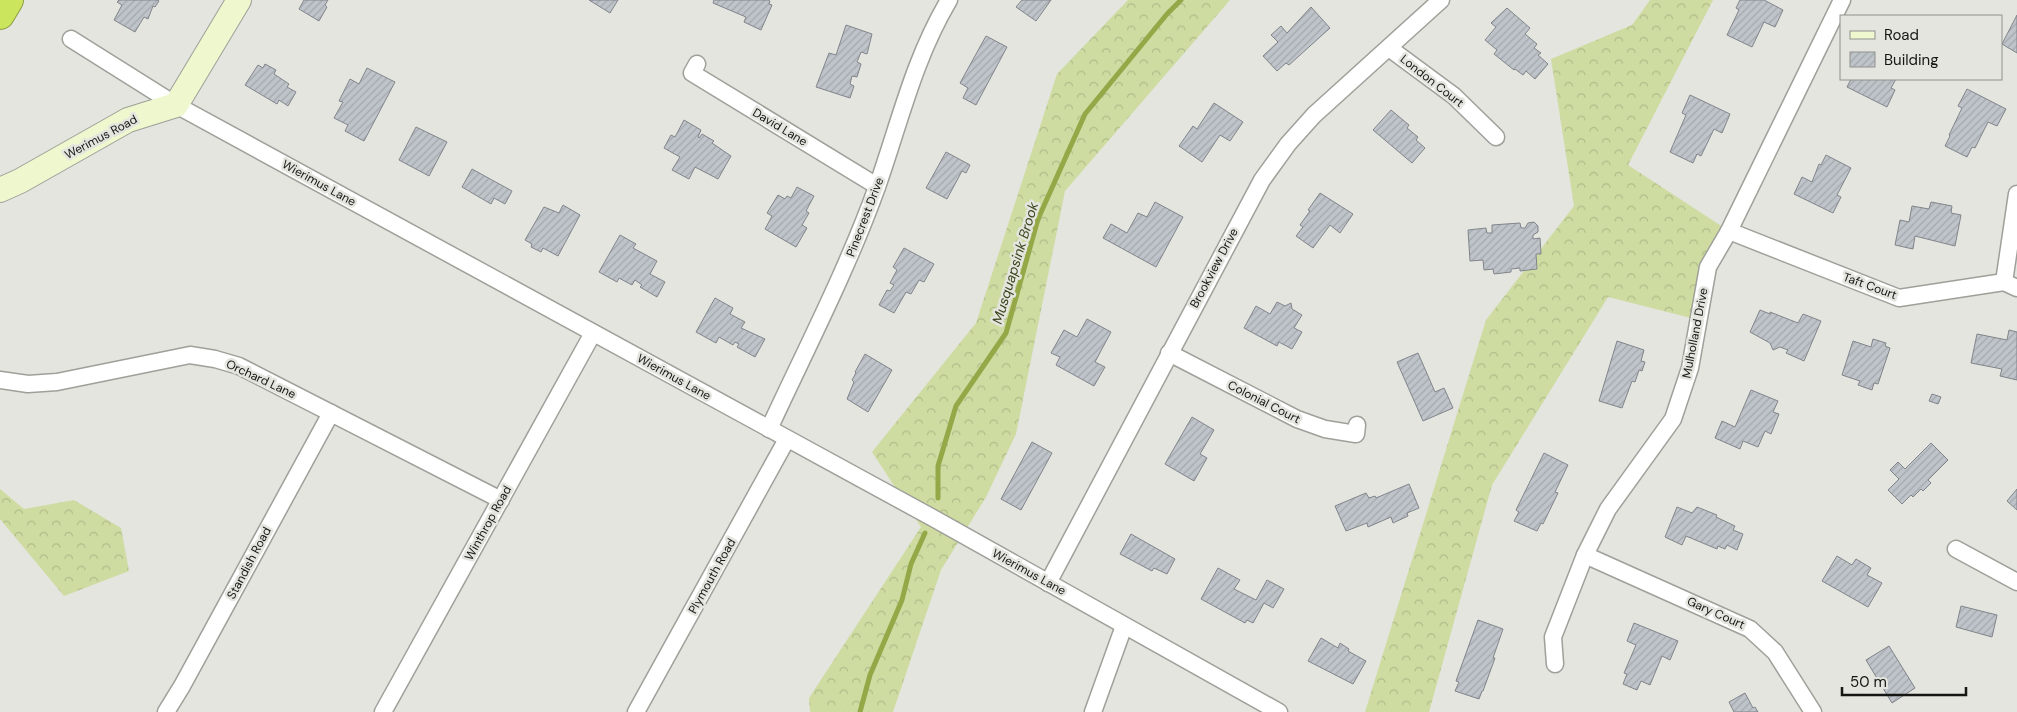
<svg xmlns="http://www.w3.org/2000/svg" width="2017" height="712" viewBox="0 0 2017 712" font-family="'DM Sans',sans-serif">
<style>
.forest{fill:url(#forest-crowns)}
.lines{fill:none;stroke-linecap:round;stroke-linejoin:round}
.stream{stroke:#95a848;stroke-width:5}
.building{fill:url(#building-hatch);stroke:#81858b}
.street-casing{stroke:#9ea099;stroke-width:19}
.secondary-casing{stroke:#9ea099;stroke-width:26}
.highway-casing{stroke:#8b9d43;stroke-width:30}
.street{stroke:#fff;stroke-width:16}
.secondary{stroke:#eff7ce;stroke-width:24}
.highway{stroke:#cbe55d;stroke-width:28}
.labels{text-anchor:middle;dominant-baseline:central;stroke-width:5;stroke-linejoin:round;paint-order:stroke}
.street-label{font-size:12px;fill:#151614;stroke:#e3e5de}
.water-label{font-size:14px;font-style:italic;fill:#3d451e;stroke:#e3e5de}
</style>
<defs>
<pattern id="forest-crowns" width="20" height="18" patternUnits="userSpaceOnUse" patternTransform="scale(1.25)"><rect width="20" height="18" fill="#cedca1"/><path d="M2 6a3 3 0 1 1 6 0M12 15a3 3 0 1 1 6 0" fill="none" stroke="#b0bc8a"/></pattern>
<pattern id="building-hatch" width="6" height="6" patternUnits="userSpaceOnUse" patternTransform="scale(1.25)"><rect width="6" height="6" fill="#bfc4ca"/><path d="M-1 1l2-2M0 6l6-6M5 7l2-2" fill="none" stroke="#a3a8ad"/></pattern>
</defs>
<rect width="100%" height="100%" fill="#e3e5de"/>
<g class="forest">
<polygon points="1128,0 1230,0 1065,191 1016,434 986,497 941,570 893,712 810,712 809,698 921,527 872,452 976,323 1057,74"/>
<polygon points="1650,0 1713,0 1628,165 1729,231 1699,320 1608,297 1492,485 1429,712 1365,712 1486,320 1574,206 1551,59 1632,25"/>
<polygon points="0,489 24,509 74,500 121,528 129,571 64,596 0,519"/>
</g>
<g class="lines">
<g class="stream">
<polyline points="938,498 938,466 956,406 1006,333 1038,219 1085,114 1167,14 1181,0"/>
<polyline points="860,712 870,675 902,600 911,564 925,533"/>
</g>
</g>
<g class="building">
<polygon points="119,0 158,0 159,1 155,7 153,6 148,19 144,17 135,32 114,20 122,5 117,2"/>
<polygon points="304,0 328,0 325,5 327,7 319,21 299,9"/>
<polygon points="589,0 618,0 610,13"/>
<polygon points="714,0 768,0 770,1 769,4 772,5 761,30 744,22 746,17 713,3"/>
<polygon points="1022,0 1051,0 1036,21 1016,7"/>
<polygon points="1740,0 1764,0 1783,10 1775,27 1764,22 1752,47 1727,35 1739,10 1736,8"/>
<polygon points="1311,7 1330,28 1289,65 1286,63 1277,71 1263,56 1278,42 1271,35 1281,26 1287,33"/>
<polygon points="1507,8 1530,28 1525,34 1537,44 1534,48 1541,53 1538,55 1548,64 1535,79 1526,71 1523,75 1515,69 1514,70 1494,54 1497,50 1485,40 1496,27 1491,23"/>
<polygon points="2017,15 2017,53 2002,44"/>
<polygon points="846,25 872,34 867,54 861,52 857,62 861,64 857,77 852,76 850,84 854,86 850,98 816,87 829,53 836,55"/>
<polygon points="986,36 1007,47 976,105 963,98 968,88 960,83"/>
<polygon points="265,64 276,70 274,74 289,84 287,87 296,92 288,106 279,100 277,104 245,85 258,65 263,68"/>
<polygon points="367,68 395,82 364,141 345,131 348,125 334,118 343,102 339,101 350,79 359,84"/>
<polygon points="1851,79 1896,79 1891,88 1895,90 1887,107 1847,87"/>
<polygon points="1967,89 2006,109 1997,126 1988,122 1975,148 1972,147 1967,157 1945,146 1950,136 1949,135 1962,108 1958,106"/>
<polygon points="1690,95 1730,114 1722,133 1714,129 1701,156 1697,154 1693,163 1670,152 1686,115 1682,113"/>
<polygon points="1214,103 1243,122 1230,141 1220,135 1202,162 1179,146 1193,126 1197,129"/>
<polygon points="1391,110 1409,125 1407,128 1418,137 1416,140 1425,148 1412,163 1373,130"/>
<polygon points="684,120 701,130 698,137 699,138 702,134 714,141 712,143 731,156 718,179 695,167 689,179 672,170 680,157 664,148 671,135 675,137"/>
<polygon points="416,127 447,142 429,176 399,160"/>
<polygon points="946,152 970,165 966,173 962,171 947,199 926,188"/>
<polygon points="1826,155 1851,168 1837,195 1841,197 1833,213 1794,194 1802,177 1812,182 1819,164 1821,165"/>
<polygon points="472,169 512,191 505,204 494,198 491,204 462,187"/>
<polygon points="797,187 814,196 806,211 809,213 802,225 807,228 796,247 765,229 772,216 767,213 778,195 785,199 787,196 791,198"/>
<polygon points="1320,193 1353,214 1340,233 1330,225 1313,248 1296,236 1303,227 1300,225 1310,211 1308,210"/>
<polygon points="1155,202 1183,217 1156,267 1103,238 1111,224 1127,233 1138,213 1147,217"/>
<polygon points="1931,202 1952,206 1951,213 1961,215 1955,246 1915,236 1913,249 1895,245 1900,220 1909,222 1912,206 1929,209"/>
<polygon points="563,205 580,215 558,256 543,248 541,252 531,247 532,244 525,240 544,207 559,213"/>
<polygon points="1534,222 1538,226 1538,232 1533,235 1533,239 1540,238 1541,254 1536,254 1537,269 1520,271 1520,268 1511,269 1511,272 1494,274 1493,269 1484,270 1483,260 1470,261 1468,230 1486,228 1487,233 1492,233 1492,225 1520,223 1521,228 1525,228 1528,223"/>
<polygon points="620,235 636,244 633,248 657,261 650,274 665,282 657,297 640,287 642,285 635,280 632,285 619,278 617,282 599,272"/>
<polygon points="904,248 934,264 924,282 919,280 911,294 906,292 894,313 879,305 887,290 890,291 894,285 890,283 897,270 893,267"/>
<polygon points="715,298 733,308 730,314 745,322 741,328 765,339 755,357 737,347 739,344 735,342 733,345 719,337 716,343 696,332"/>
<polygon points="1277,302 1285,306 1291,303 1292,309 1302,315 1294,328 1302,332 1292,349 1279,342 1277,346 1244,328 1256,306 1270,314"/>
<polygon points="1760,310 1770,314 1770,312 1798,323 1803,314 1821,321 1804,361 1786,353 1788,350 1780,347 1773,350 1770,343 1750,332"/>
<polygon points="1087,319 1111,332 1095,362 1105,367 1094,386 1056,365 1060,357 1051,353 1064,330 1077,337"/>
<polygon points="2009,330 2017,332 2017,380 2000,376 2002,369 1971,363 1977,334 2007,340"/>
<polygon points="1873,339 1886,343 1885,346 1890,348 1878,384 1874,383 1872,390 1858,385 1860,381 1842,375 1853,341 1871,347"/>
<polygon points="1617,341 1644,350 1641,361 1645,362 1642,371 1639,370 1635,382 1632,381 1622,408 1599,401"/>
<polygon points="1418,353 1435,392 1444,388 1453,408 1423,421 1397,362"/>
<polygon points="865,354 892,370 868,412 847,399 854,382 852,380 856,373 855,372"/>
<polygon points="1751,390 1778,401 1773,412 1779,414 1771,434 1765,431 1758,447 1743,441 1740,449 1715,438 1722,421 1735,427"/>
<polygon points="1932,394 1941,397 1938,404 1929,401"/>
<polygon points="1192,417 1214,430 1200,454 1207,458 1194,481 1165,464"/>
<polygon points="1032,442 1052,453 1021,510 1001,499"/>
<polygon points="1931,443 1948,460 1928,480 1931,483 1923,491 1921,489 1913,497 1911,495 1902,504 1888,490 1899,479 1890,470 1898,462 1905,469"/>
<polygon points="1544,453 1568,465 1555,492 1558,493 1543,524 1541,523 1537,531 1514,521 1519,512 1516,510"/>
<polygon points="1409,484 1419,508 1407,513 1408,516 1393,523 1391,517 1368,527 1367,523 1346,531 1335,506 1366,493 1369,498 1375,496 1376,498"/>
<polygon points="2017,489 2017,510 2007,501"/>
<polygon points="1677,507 1692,513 1697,507 1717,515 1716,517 1735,526 1733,530 1743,534 1737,550 1727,545 1725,549 1718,546 1717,549 1686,536 1682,545 1665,537"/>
<polygon points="1131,534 1175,559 1167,574 1154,568 1152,571 1120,554"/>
<polygon points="1837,556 1852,565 1856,559 1871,568 1867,575 1882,583 1868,607 1822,581"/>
<polygon points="1218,568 1240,580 1234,589 1256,600 1267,580 1284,589 1273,608 1264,603 1253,623 1247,620 1245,623 1201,599"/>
<polygon points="1961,606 1997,615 1992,637 1956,627"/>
<polygon points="1478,620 1503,629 1493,658 1495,658 1483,691 1482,691 1479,699 1455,691 1459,682 1456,681"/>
<polygon points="1634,623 1678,641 1670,660 1662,656 1650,685 1641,681 1637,690 1623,684 1627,674 1624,673 1636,645 1627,641"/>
<polygon points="1321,638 1338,648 1340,643 1349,649 1348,651 1366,661 1353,684 1308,661"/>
<polygon points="1889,646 1915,688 1892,703 1866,660"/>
<polygon points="1745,693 1753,708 1755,707 1758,712 1734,712 1729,702"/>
</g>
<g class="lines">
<g class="street-casing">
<g id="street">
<polyline points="71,39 176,105 933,518 1279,712"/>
<polyline points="1389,48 1454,96 1496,137"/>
<polyline points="697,64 692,73 877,186"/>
<polyline points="1729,231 1899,298 2004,282 2017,288"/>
<polyline points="2004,282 2017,194"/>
<polyline points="1169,353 1297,419 1325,429 1356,434 1357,425"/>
<polyline points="0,380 28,384 57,382 190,355 215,359 239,366 501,500"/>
<path d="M 769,429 C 806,349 847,270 877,187 C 900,122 913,61 949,0"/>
<polyline points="1956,549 2017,582"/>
<polyline points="1585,555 1750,629 1775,652 1813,712"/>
<polyline points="1048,583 1262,180 1288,144 1314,115 1441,0"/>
<polyline points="1555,664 1553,637 1585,555 1608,509 1673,419 1690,368 1708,267 1729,231 1842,0"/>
<polyline points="166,712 182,686 331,413"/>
<polyline points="383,712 593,333"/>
<polyline points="636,712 787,439"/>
<polyline points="1093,712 1124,626"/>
</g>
</g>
<g class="secondary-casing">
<polyline id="secondary" points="0,190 20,181 128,120 176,105 239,0"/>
</g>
<g class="highway-casing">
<polyline id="highway" points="0,15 9,0"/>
</g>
<use href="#street" class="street"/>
<use href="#secondary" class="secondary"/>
<use href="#highway" class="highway"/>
</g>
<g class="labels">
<g class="street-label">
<text transform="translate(1432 81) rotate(38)">London Court</text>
<text transform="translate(780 127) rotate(31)">David Lane</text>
<text transform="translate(101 137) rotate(-28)">Werimus Road</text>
<text transform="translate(319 183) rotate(29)">Wierimus Lane</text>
<text transform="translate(865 217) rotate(-69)">Pinecrest Drive</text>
<text transform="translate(1214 268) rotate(-62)">Brookview Drive</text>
<text transform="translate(1870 286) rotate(20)">Taft Court</text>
<text transform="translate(1695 333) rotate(-79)">Mulholland Drive</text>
<text transform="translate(674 377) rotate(29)">Wierimus Lane</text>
<text transform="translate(261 379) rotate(25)">Orchard Lane</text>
<text transform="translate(1264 402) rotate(27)">Colonial Court</text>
<text transform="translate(488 523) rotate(-61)">Winthrop Road</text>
<text transform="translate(249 563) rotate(-62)">Standish Road</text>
<text transform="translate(1029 572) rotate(29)">Wierimus Lane</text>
<text transform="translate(712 576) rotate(-61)">Plymouth Road</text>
<text transform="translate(1716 613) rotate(24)">Gary Court</text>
</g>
<g class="water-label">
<text transform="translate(1015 263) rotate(-73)">Musquapsink Brook</text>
</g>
</g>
<rect x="1840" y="15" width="162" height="65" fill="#e3e5de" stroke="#91928d"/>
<rect x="1850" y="31" width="25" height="8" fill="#eff7ce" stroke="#91928d"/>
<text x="1884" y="40" font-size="15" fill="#151614">Road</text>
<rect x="1850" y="52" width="25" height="15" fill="url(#building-hatch)" stroke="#91928d"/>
<text x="1884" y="65" font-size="15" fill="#151614">Building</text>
<path d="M1842 687v8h124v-8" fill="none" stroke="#151614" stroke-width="2.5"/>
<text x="1850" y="687" font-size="15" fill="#151614" stroke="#e3e5de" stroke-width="4" paint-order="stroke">50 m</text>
</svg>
